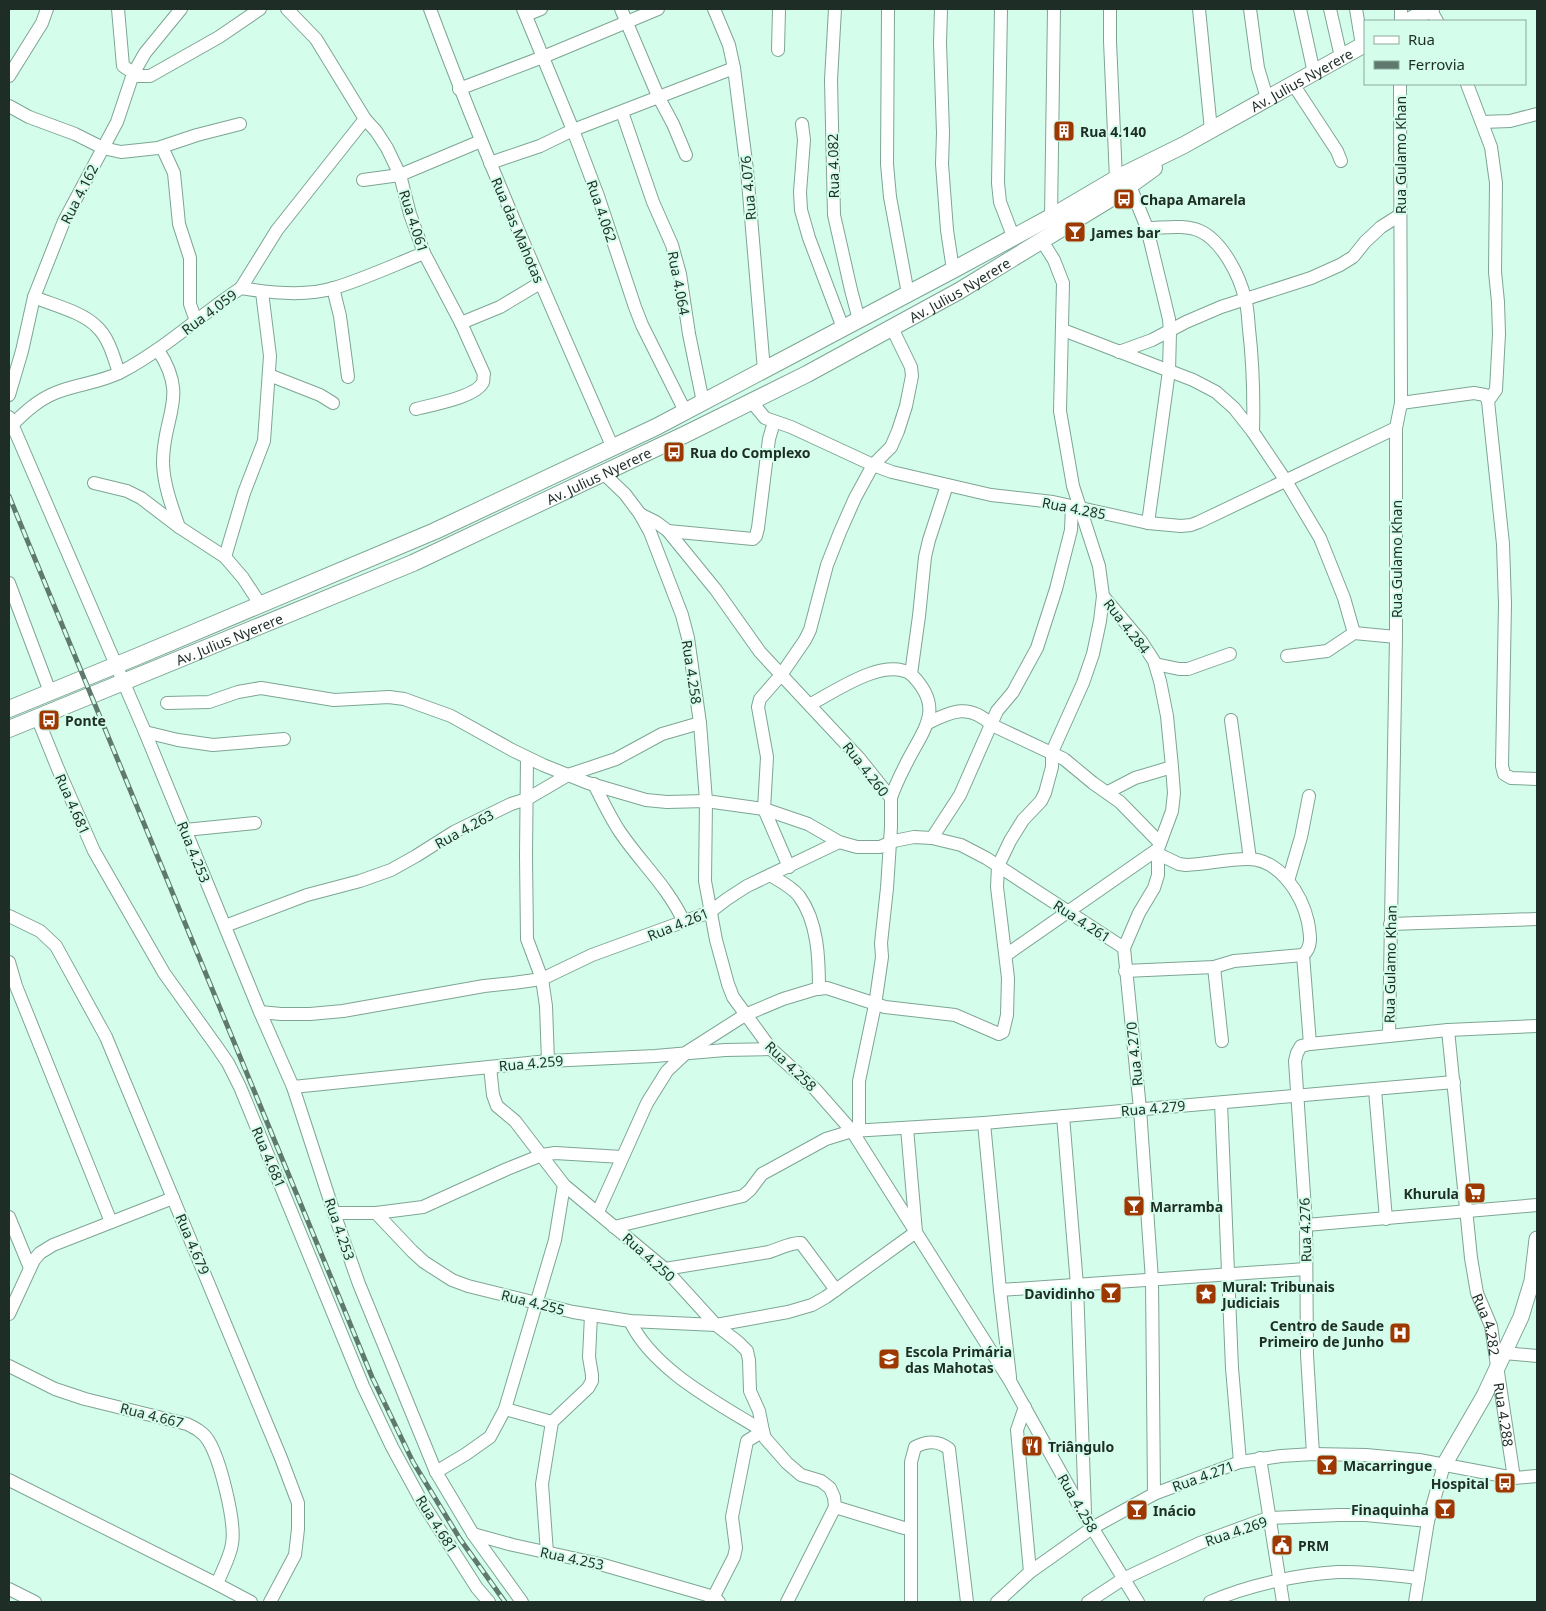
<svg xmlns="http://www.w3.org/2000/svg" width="1546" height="1611" viewBox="0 0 1546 1611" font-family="'Noto Sans',sans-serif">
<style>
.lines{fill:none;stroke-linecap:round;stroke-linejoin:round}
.minor-casing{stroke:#7ea594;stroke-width:14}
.tertiary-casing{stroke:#7ea594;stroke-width:17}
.secondary-casing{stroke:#7ea594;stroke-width:18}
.minor{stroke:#fff;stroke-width:12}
.tertiary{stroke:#fff;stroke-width:15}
.secondary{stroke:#fff;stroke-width:16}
.rail-casing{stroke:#60796e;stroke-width:5}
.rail{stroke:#d4fdeb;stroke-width:3;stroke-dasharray:9;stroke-linecap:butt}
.labels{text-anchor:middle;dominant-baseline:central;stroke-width:4;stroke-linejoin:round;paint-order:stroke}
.street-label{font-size:14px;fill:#1e2e27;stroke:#d4fdeb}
.poi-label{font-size:14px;font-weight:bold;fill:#1e2e27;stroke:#d4fdeb;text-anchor:start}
</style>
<rect width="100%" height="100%" fill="#d4fdeb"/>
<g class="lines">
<g class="minor-casing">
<g id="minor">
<polyline points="118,9 123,66 138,76 150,76 219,37 260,9"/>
<path d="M 287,9 L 316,39 L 365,119 L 376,131 L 387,148 L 400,175 L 410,214 L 424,253 L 461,323 L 484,374 C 483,376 484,379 483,382 C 477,397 431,405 416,409"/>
<path d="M 430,9 C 485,157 549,303 613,448"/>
<polyline points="523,9 573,130 598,196 635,307 642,325 685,411"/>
<polyline points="621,9 658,96 673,124 686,155"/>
<polyline points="714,9 729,45 734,68 747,170 764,370"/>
<polyline points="835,9 831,80 834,215 851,290 859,320"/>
<polyline points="888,9 887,164 890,197 908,294"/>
<polyline points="941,9 940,43 943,133 942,164 947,230 953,270"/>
<polyline points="1001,9 998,183 1000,202 1013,236"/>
<polyline points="1110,9 1110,41 1116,179"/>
<polyline points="1199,9 1211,130"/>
<polyline points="1250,9 1258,68 1267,98"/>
<polyline points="1300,9 1314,73"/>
<polyline points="1330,9 1341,57"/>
<polyline points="1356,9 1362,45"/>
<polyline points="1401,9 1401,21"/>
<polyline points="1430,9 1437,21"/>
<polyline points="526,15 541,9"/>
<polyline points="778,50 779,9"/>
<polyline points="9,76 42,23 47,9"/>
<polyline points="1293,84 1337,151 1341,161"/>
<polyline points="1467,84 1491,147 1496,183 1495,272 1498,302 1499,334 1496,390 1488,401"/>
<polyline points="459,89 543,57 658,9"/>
<polyline points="9,106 29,117 75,134 103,148 121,152 158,148 197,135 240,124"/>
<polyline points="622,112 653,202 672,245 680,274 689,334 703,402"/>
<polyline points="1482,122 1510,121 1537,114"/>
<polyline points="802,124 804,140 800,192 801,210 809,238 843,328"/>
<polyline points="162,147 174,173 179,224 190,258 190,304 196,321"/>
<polyline points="490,163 540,146 573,130 734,68"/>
<polyline points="363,180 400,175 481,141"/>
<polyline points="1130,186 1147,228 1169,319 1170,332 1169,371 1148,523"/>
<polyline points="1051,217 1054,9"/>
<path d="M 1147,228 C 1163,228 1185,224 1200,231 C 1222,241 1240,276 1245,299 C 1248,308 1248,319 1249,329 C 1253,364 1254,396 1253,432"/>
<polyline points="1042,241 1054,260 1063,283 1060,411 1073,486 1099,566 1103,596 1141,641 1154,661 1160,681 1167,716 1172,767 1174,793 1172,811 1158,849 1158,875 1154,888 1139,913 1124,948 1140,1109 1152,1280 1154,1494"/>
<polyline points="241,288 277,230 365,119"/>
<polyline points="333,288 340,316 348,377"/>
<path d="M 34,297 C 53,305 83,312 97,327 C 109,338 114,358 119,373"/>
<polyline points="461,323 500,307 540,283"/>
<polyline points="1063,330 1193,380 1216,392 1234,408 1253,432 1286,481 1320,538 1344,598 1354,633"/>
<path d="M 158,350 C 190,398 162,416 163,464 C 164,486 172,507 179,527"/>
<polyline points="1119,352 1152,340 1186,322 1221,307 1311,278 1340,265 1353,257 1365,242 1381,227 1400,215"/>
<polyline points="269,375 320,395 333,403"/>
<polyline points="9,395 22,351 34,297 64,221 117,122 133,74 145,53 181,9"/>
<polyline points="751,401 765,418 791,427 873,465 892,472 991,495 1053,502 1148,523 1181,526 1191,525 1199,522 1396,428"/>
<polyline points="1401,403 1474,393 1485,395 1488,401 1503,544 1505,604 1502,766 1504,774 1511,778 1537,779"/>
<polyline points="9,417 145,732 260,1012 293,1087 334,1213 359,1284 436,1472 473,1534 522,1602"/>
<path d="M 12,425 C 25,412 38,400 55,393 C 76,384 100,383 121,372 C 165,349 200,315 241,288 C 270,293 305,297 334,288 C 364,279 394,265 424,253"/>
<polyline points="604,474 625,494 640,514 650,532 682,615 688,638 700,723 706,801 705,881 716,940 728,984 733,997 771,1049 815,1089 852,1131 1010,1381 1085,1516 1138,1602"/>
<polyline points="94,483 127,491 141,498 179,527 225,557 243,578 260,604"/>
<polyline points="640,514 656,522 668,531 716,590 760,652 859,758 891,798 891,827 887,888 881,943 882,957 875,1005 859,1081 859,1131"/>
<polyline points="668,531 753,539 756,536 758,528 769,439 774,422"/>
<polyline points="225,557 244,493 264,441 270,356 262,292"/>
<polyline points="9,583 50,692"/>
<polyline points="1287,656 1327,651 1354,633 1396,637"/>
<polyline points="1155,664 1179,669 1188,669 1230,654"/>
<polyline points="167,703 209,702 238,692 261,688 334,700 389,697 404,699 451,716 512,750 543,765 588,783 646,800 667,802 706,801 764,809 808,824 839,842 857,847 880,847 894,841 914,837 932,838 961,845 986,858 1124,948"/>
<path d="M 811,704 C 836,691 883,657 911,674"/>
<polyline points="37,717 58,769 94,851 164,973 217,1047 228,1063 240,1087 363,1386 392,1447 422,1502 477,1588 489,1602"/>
<polyline points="1231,720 1250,859"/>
<path d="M 928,723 C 953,710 970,704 992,725 L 1064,759 L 1093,783 L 1120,802 L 1160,843"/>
<polyline points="145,732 178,740 213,745 284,739"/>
<polyline points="527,758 526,856 527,939 542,979 546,1006 548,1061"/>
<path d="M 594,784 C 602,800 610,817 620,832 C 641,863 668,887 684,922"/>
<polyline points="1108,792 1135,778 1172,767"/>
<path d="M 891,798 C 895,785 902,772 908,760 C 926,726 944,707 911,674 L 919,616 L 925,557 L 929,540 L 947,485"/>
<polyline points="185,830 255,823"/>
<polyline points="932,838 960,795 997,711 1013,692 1037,648 1056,589 1071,530 1072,506"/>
<path d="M 1158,854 L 1179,864 L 1186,865 C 1207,864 1227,859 1248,859 C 1280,859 1302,895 1308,922 C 1310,934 1313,947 1303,955 L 1310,1044"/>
<polyline points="789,867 764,809 767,757 758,707 760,699 781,675 805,640 810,630 827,565 840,532 855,498 873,465 891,447 898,431 906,406 912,376 911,367 892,328"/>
<path d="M 770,875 C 780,881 792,887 799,896 C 818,922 819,958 819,989"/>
<polyline points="1288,881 1301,837 1309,796"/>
<polyline points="9,916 40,931 56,946 106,1037 281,1458 298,1503 298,1529 295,1555 270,1602"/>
<polyline points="1390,924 1537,919"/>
<polyline points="225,926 307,895 360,881 391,870 416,856 454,832 511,804 527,799 568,775 616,759 662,734 700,723"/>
<polyline points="1006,955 1158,849"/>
<polyline points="9,962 16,986 111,1222"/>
<polyline points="1214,967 1222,1041"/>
<polyline points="1125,971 1214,967 1234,961 1303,955"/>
<polyline points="260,1012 281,1014 310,1014 343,1011 484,986 513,983 542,979 592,955 710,912 727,899 747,886 839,842"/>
<path id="s1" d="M 1448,1030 L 1471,1258 L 1477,1293 L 1491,1326 L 1514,1478"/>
<polyline points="1389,1035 1396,637 1396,428 1401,403 1400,84"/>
<polyline points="490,1067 493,1095 497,1106 515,1121 564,1185 665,1269 716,1325 738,1342 747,1351 749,1360 750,1391 759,1411 763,1431 747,1441 732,1517 736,1548 734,1557 711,1602"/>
<polyline points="293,1087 548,1061 655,1056 725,1050 771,1049"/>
<polyline points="1375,1090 1386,1219"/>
<polyline points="1221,1103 1232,1368 1240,1462"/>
<polyline points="1063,1116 1077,1285 1085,1513"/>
<polyline points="984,1123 1000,1290 1010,1377"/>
<polyline points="598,1212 647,1103 667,1071 687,1052 745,1015 783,999 816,989 827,988 885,1007 955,1015 999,1034 1003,1032 1007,1015 1008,978 997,887 998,866 1010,841 1023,820 1041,801 1045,793 1052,767 1052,752 1083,683 1093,654 1100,621 1103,596"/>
<polyline points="334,1213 376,1213 423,1207 507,1169 542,1155 555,1153 622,1157"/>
<polyline points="376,1213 412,1251 424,1262 452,1280 468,1286 573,1312 630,1321 716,1325 788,1312 812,1305 826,1297 916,1232 907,1128"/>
<polyline points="9,1217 30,1268"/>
<polyline points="1306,1225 1537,1205"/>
<polyline points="614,1227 743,1196 750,1190 762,1174 826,1139 852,1131 984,1123 1454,1082"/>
<path d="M 665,1269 L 769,1252 C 779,1249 791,1242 801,1243 L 836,1290"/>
<polyline points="1000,1290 1306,1269"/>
<polyline points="9,1314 34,1260 40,1253 53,1245 173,1198"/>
<path d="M 630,1321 C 653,1370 718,1403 763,1431 L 765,1438 L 787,1463 L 801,1475 L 821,1481 L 830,1488 L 834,1497 L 835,1507"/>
<polyline points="1504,1353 1537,1356"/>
<path d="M 9,1366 L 55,1389 L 85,1399 L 187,1424 C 195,1428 203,1432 208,1440 C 220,1459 236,1522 232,1544 C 230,1557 222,1571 217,1584"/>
<polyline points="1025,1407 1017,1430 1030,1572"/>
<polyline points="505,1409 552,1422"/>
<polyline points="1313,1454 1307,1355 1306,1225 1295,1061 1297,1053 1301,1046 1310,1044 1448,1030 1537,1026"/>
<polyline points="1260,1458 1283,1602"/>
<polyline points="436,1472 466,1454 490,1437 505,1409 555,1240 564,1185"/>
<polyline points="9,1480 217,1584 251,1602"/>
<polyline points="835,1507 904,1528"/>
<polyline points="473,1534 513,1545 600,1564 714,1597 719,1602"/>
<polyline points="547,1553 542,1484 552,1422 588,1388 592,1381 592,1375 589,1357 591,1315"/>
<polyline points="9,1589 35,1602"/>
<polyline points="787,1602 835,1507"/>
<path d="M 911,1602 L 911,1462 L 915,1447 C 927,1441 938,1440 949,1449 L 967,1602"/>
<polyline points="997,1602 1030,1572 1092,1528 1154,1494 1240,1462 1281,1456 1313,1454 1366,1455 1419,1460 1514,1478 1537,1476"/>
<polyline points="1088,1602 1123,1579 1200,1543 1268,1518 1339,1515 1366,1515 1428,1521"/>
<path d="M 1210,1602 C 1245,1586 1299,1574 1338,1572 C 1365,1571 1393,1575 1419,1578"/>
<polyline points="1415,1602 1428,1521 1444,1465"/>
</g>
</g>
<g class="tertiary-casing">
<polyline id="tertiary" points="1444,1465 1484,1396 1521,1317 1532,1281 1537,1239"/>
</g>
<g class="secondary-casing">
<g id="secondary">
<polyline points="1408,21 1431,9"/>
<path id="s2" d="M 9,709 L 136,657 L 435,531 L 656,427 L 953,270 L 1051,217 L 1119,177 L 1184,145 L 1365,44"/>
<path id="s3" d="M 9,729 L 413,563 L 686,434 L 807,374 L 959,291 L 1118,194 L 1154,168"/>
</g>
</g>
<use href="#minor" class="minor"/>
<use href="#tertiary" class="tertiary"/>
<use href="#secondary" class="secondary"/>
<g class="rail-casing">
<polyline id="rail" points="9,496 372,1377 413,1462 460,1539 505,1602"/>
</g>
<use href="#rail" class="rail"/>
</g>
<defs>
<g id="building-square" transform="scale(1.125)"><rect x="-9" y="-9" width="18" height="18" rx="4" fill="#9d3900" stroke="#d4fdeb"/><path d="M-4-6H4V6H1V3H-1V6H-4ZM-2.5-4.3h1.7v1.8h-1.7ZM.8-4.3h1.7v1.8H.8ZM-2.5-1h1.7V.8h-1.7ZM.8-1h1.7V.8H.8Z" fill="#fff"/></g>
<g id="bus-square" transform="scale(1.125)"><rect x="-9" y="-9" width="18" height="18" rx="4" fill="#9d3900" stroke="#d4fdeb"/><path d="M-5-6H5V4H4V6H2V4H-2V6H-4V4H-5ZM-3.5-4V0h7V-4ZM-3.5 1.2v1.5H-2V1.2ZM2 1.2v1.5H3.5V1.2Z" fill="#fff"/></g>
<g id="bar-square" transform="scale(1.125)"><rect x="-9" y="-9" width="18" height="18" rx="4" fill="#9d3900" stroke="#d4fdeb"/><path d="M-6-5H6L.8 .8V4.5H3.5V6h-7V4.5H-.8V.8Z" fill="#fff"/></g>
<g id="supermarket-square" transform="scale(1.125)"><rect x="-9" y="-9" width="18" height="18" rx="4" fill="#9d3900" stroke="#d4fdeb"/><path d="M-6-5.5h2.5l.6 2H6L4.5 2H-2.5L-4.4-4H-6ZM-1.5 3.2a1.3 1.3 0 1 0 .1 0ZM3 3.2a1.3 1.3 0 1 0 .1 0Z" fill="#fff"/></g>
<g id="sight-square" transform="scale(1.125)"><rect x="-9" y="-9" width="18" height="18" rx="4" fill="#9d3900" stroke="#d4fdeb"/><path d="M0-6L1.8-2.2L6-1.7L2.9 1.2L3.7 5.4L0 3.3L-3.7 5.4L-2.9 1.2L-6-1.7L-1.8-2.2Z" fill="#fff"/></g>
<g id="hospital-square" transform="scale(1.125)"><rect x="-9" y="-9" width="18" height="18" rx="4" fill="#9d3900" stroke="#d4fdeb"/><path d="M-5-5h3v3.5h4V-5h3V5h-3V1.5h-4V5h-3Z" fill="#fff"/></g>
<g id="school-square" transform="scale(1.125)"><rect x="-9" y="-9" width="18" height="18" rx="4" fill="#9d3900" stroke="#d4fdeb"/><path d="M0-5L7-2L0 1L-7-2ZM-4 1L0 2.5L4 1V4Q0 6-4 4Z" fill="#fff"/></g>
<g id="restaurant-square" transform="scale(1.125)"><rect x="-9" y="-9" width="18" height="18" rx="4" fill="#9d3900" stroke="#d4fdeb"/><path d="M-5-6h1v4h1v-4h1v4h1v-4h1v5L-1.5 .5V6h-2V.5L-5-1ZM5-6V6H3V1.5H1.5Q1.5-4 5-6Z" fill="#fff"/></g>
<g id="civic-square" transform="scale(1.125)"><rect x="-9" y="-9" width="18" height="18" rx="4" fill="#9d3900" stroke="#d4fdeb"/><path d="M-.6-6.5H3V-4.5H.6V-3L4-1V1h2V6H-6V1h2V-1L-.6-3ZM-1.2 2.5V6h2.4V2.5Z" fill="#fff"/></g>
</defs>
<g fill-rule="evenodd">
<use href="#building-square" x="1064" y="131"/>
<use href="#bus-square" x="1124" y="199"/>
<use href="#bar-square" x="1075" y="232"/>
<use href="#bus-square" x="674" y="452"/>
<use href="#bus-square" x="49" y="720"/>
<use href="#supermarket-square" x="1475" y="1193"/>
<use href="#bar-square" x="1134" y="1206"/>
<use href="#bar-square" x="1111" y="1293"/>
<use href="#sight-square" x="1206" y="1294"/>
<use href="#hospital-square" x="1400" y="1333"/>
<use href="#school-square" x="889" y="1359"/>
<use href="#restaurant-square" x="1032" y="1446"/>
<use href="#bar-square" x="1327" y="1465"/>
<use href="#bus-square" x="1505" y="1483"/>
<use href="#bar-square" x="1445" y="1509"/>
<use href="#bar-square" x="1137" y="1510"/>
<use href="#civic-square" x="1282" y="1545"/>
</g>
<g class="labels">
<g class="street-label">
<text stroke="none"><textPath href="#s2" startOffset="1439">Av. Julius Nyerere</textPath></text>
<text transform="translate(1400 155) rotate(-90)">Rua Gulamo Khan</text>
<text transform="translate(833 166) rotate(-91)">Rua 4.082</text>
<text transform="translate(748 188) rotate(-95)">Rua 4.076</text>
<text transform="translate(79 194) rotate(-63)">Rua 4.162</text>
<text transform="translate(602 211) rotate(71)">Rua 4.062</text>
<text transform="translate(414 221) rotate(72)">Rua 4.061</text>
<text transform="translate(518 230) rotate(67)">Rua das Mahotas</text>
<text transform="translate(679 283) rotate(79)">Rua 4.064</text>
<text stroke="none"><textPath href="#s3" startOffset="1048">Av. Julius Nyerere</textPath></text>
<text transform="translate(209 312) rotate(-37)">Rua 4.059</text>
<text stroke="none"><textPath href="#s3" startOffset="642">Av. Julius Nyerere</textPath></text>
<text transform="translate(1074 508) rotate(11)">Rua 4.285</text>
<text transform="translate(1396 559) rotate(-90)">Rua Gulamo Khan</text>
<text transform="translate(1127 626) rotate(52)">Rua 4.284</text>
<text stroke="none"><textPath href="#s3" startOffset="238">Av. Julius Nyerere</textPath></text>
<text transform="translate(692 672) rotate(81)">Rua 4.258</text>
<text transform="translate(866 769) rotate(52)">Rua 4.260</text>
<text transform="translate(73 804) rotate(66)">Rua 4.681</text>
<text transform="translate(464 829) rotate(-29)">Rua 4.263</text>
<text transform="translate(194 852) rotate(68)">Rua 4.253</text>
<text transform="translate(1082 921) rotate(33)">Rua 4.261</text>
<text transform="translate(678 924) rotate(-22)">Rua 4.261</text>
<text transform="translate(1390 964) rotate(-89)">Rua Gulamo Khan</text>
<text transform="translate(1134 1054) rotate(-96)">Rua 4.270</text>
<text transform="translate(531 1063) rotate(-5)">Rua 4.259</text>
<text transform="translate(791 1066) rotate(44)">Rua 4.258</text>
<text transform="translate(1153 1108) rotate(-5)">Rua 4.279</text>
<text transform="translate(269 1157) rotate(67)">Rua 4.681</text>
<text transform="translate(340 1229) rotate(71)">Rua 4.253</text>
<text transform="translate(1305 1230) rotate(-92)">Rua 4.276</text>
<text transform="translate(193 1244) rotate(67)">Rua 4.679</text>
<text transform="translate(649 1257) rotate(42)">Rua 4.250</text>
<text transform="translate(533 1302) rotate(14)">Rua 4.255</text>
<text stroke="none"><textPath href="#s1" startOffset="298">Rua 4.282</textPath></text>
<text transform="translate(152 1415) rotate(14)">Rua 4.667</text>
<text stroke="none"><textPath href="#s1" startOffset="390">Rua 4.288</textPath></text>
<text transform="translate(1203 1476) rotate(-20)">Rua 4.271</text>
<text transform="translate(1078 1503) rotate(60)">Rua 4.258</text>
<text transform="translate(437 1524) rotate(58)">Rua 4.681</text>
<text transform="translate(1236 1531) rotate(-19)">Rua 4.269</text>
<text transform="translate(572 1558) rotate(12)">Rua 4.253</text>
</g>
<g class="poi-label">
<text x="1080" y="131">Rua 4.140</text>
<text x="1140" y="199">Chapa Amarela</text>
<text x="1091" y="232">James bar</text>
<text x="690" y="452">Rua do Complexo</text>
<text x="65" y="720">Ponte</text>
<text x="1459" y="1193" text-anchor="end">Khurula</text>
<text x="1150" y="1206">Marramba</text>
<text x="1222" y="1286">Mural: Tribunais<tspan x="1222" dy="16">Judiciais</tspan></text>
<text x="1095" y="1293" text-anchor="end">Davidinho</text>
<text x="1384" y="1325" text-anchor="end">Centro de Saude<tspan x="1384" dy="16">Primeiro de Junho</tspan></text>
<text x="905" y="1351">Escola Primária<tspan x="905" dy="16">das Mahotas</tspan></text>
<text x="1048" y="1446">Triângulo</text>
<text x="1343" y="1465">Macarringue</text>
<text x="1489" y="1483" text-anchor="end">Hospital</text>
<text x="1429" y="1509" text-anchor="end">Finaquinha</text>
<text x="1153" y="1510">Inácio</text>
<text x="1298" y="1545">PRM</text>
</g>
</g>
<rect width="1546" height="1611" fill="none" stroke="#1e2e27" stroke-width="20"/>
<rect x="1364" y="20" width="162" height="65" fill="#d4fdeb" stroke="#8baa9d"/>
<rect x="1374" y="36" width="25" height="8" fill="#ffffff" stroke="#8baa9d"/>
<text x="1408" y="45" font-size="15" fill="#1e2e27">Rua</text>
<rect x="1374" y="61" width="25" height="8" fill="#60796e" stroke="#8baa9d"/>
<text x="1408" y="70" font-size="15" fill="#1e2e27">Ferrovia</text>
</svg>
